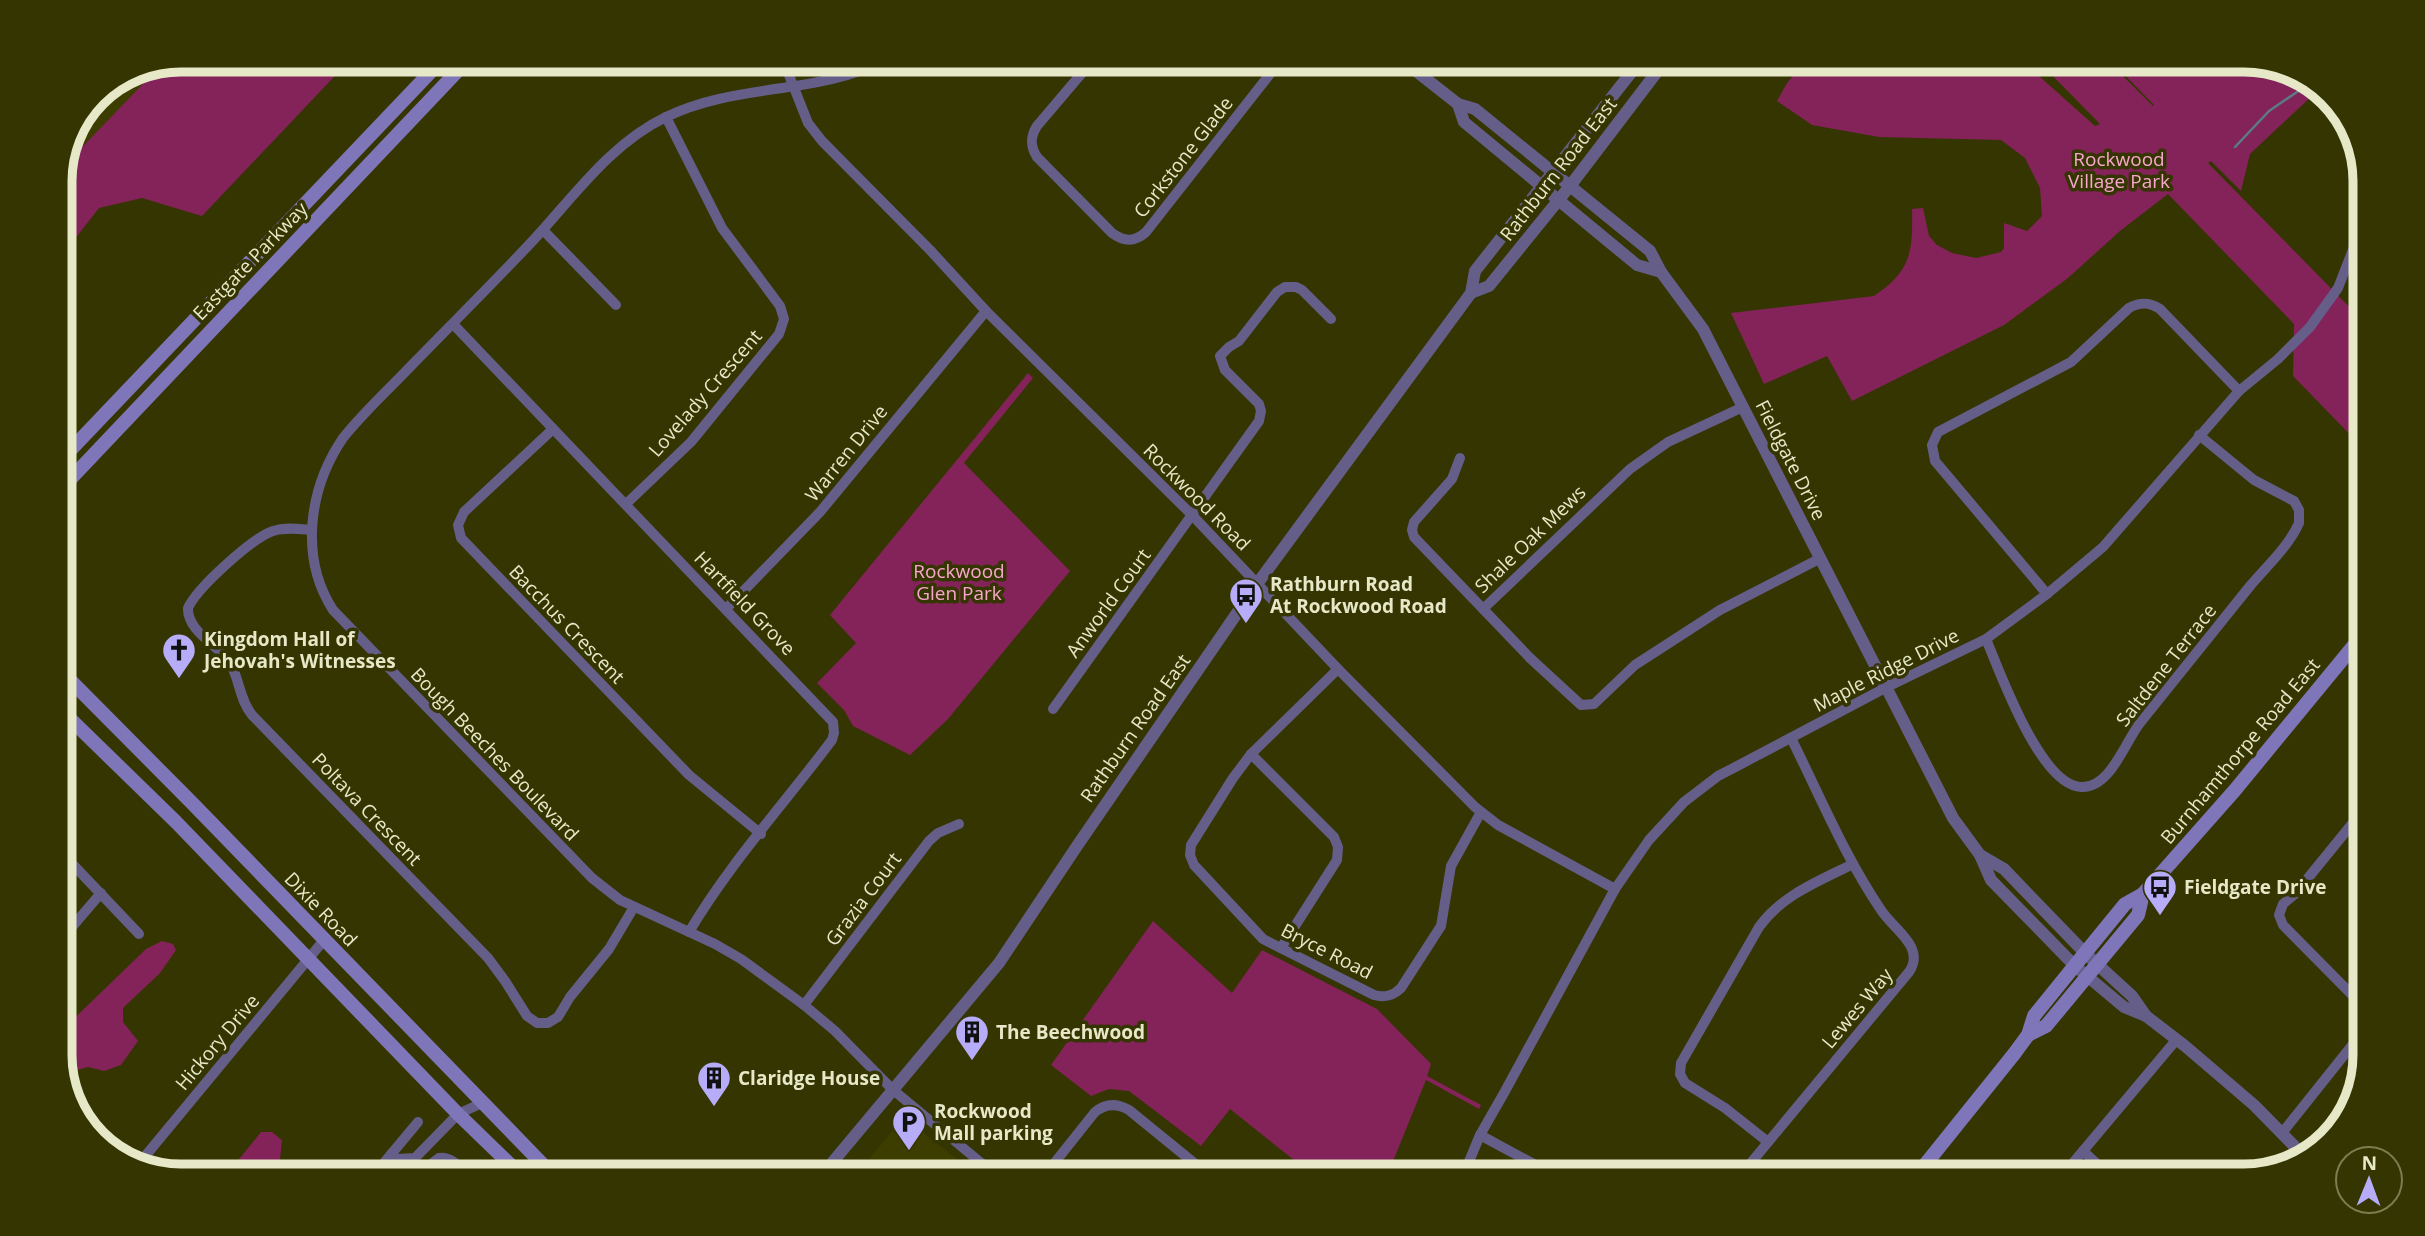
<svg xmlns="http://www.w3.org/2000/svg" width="2425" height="1236" viewBox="0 0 2425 1236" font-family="'Open Sans',sans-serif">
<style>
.built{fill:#3d3d00}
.green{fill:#83235a}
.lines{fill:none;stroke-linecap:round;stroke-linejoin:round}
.stream{stroke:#5b7c81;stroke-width:2.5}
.minor{stroke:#645e89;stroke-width:10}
.tertiary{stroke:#645e89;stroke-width:12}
.secondary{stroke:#7f75b9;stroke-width:14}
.labels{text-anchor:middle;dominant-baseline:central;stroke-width:7;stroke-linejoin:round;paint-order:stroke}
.street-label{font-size:19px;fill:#e6e8c8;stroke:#353501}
.park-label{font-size:19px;fill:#f8a6ce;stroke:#353501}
.poi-label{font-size:19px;font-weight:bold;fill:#e6e8c8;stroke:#353501;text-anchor:start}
.rim{fill:none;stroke:#e6e8c8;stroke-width:9}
</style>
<rect width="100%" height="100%" fill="#353501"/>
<g class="built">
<polygon points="163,63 99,130 63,167 95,95 135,69"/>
<polygon points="916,1127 978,1176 855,1176 894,1129"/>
</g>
<g class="green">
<polygon points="181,60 350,60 202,216 142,198 99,208 60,258 60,173 63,167 163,63"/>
<path d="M 1806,60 L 2021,60 L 2095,126 L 2100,124 L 2037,60 L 2107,60 L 2153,106 L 2154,105 L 2110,60 L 2244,60 L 2297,72 L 2346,117 L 2338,124 L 2315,93 L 2250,154 L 2241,191 L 2211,161 L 2208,163 L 2365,323 L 2365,450 L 2293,376 L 2294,324 L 2168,194 L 2120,231 L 2068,278 L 2004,325 L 1852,401 L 1827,356 L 1764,384 L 1731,313 L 1874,296 C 1911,271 1913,252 1912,209 L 1923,208 L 1929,236 L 1937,245 L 1952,253 L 1976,258 L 2001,252 L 2004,248 L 2004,223 L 2027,231 L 2042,216 L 2040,188 L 2025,158 L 2001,140 L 1879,137 L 1812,125 L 1777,101 L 1787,83 Z"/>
<polygon points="1028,373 1033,378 964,463 1070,571 948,719 910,755 853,726 844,710 817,683 856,643 830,615"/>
<polygon points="1153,921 1232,993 1262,950 1377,1009 1431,1064 1427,1076 1481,1105 1479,1109 1426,1080 1387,1176 1314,1176 1230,1109 1201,1146 1129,1091 1109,1089 1091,1096 1051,1065"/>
<polygon points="162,941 173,944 176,950 160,973 123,1008 123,1022 138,1041 121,1065 104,1071 88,1067 63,1074 60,1063 60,1032 146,949"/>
<polygon points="261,1132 272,1132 282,1140 279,1169 273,1176 217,1176 240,1158"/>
</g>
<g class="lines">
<polyline class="stream" points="2235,147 2269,111 2310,83"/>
<g class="minor">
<polyline points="783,60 808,123 822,141 930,250 986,311 1192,515 1338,669 1475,807 1498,825 1615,889"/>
<path d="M 886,60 C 817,95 735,83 666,117 C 607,145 568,205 524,250 C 486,290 447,329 409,368 C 387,391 363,413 343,438 C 309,488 299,557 333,610 L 592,878 L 620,900 L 715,944 L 741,959 L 804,1005 L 835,1031 L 892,1089 L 997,1176"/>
<path d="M 1093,60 L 1037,126 C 1030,137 1030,146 1037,157 L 1112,233 C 1124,242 1135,242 1146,232 L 1281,60"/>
<polyline points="543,230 616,305"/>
<path d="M 453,324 L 833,722 L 834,733 L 832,740 C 784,804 730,863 689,932"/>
<polyline points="553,429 464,512 458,525 461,538 689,775 761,834"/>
<polyline points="1460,458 1452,479 1414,522 1412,530 1414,537 1530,658 1581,705 1594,704 1635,665 1720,610 1819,559"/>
<polyline points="626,504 691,442 779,334 784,319 780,306 722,228 666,117"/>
<path d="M 311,530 C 298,529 285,527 273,531 C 252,538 197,588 188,608 C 187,630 215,644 227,659 C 240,675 238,698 252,715 L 488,958 L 505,981 L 527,1016 L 537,1023 L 548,1023 L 558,1017 L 570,997 L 609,949 L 634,907"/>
<path d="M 2047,594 L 1935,461 L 1932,445 L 1938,432 L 2071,362 L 2129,308 C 2140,302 2149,302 2160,309 L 2239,391"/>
<polyline points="726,609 820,512 986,311"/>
<polyline points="1483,609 1630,469 1668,442 1743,407"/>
<path d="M 1986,639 C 2000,672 2040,785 2081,787 C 2110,789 2125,742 2140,723 C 2176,678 2213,632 2250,586 C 2266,567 2289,546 2299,523 L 2299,510 L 2294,501 L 2254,480 L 2199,435"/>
<path d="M 1338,669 L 1251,754 L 1233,778 L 1191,845 L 1190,855 L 1194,865 L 1263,939 L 1374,995 C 1385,998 1393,996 1401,988 L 1441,926 L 1451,866 L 1481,812"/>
<polyline points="1053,709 1259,421 1261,411 1259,404 1225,370 1220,356 1229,347 1239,341 1277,292 1285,287 1296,287 1302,290 1331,319"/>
<polyline points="1251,754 1334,837 1338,847 1337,860 1281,948"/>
<polyline points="2365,808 2295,894 2283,904 2279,915 2283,925 2365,1008"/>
<polyline points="60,851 139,934"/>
<polyline points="60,941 101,893"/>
<polyline points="804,1005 929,841 938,833 959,824"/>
<polyline points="2282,1133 2365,1029"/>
<polyline points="1480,1135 1556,1176"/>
<path d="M 1768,1142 L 1725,1108 L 1685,1083 L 1680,1074 L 1681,1063 L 1759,927 C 1782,895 1819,881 1853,864"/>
<polyline points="2083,1151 2110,1176"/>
<polyline points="391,1154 397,1159 415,1158 458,1114 482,1103"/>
<polyline points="137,1166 324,940"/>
<polyline points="373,1176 418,1122"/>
<path d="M 416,1176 L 439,1158 C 452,1156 460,1168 468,1176"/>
<path d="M 1044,1176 L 1095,1112 C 1106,1103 1117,1103 1129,1110 L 1210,1176"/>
<polyline points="1463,1176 1480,1135 1504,1093 1615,889 1649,840 1684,802 1718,776 1743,763 1887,687 1986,639 2047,594 2103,547 2239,391 2278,359 2310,327 2338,288 2365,219"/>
<path d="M 1740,1176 L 1909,972 C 1926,947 1894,930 1881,910 C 1845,857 1820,796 1791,738"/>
<polyline points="2062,1176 2177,1039"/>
</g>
<g class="tertiary">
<polyline points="1402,60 1458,104 1475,109 1650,251 1661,272 1703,329 1953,818 1980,855 1991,880 2075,966 2124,1007 2146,1016 2185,1046 2254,1105 2306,1158"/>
<polyline points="1458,104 1464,122 1637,265 1661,272"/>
<polyline points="1471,293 1489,286 1570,186 1666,60"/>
<polyline points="1980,855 2004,869 2085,953 2132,996 2146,1016"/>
<polyline points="821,1176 999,963 1077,846 1257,584 1471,293 1475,271 1641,60"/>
</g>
<g class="secondary">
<polyline points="60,461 442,60"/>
<polyline points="60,490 468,60"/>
<polyline points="60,670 194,805 554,1176"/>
<polyline points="60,709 176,822 458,1114 522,1176"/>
<polyline points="2028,1035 2046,1026 2138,915 2143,894"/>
<polyline points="1916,1176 2014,1054 2028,1035 2034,1016 2085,953 2125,904 2143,894 2235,790 2365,632"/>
</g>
</g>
<defs>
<g id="bus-pin" transform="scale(1.75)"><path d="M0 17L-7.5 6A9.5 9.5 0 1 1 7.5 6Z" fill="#b6acf8" stroke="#353501"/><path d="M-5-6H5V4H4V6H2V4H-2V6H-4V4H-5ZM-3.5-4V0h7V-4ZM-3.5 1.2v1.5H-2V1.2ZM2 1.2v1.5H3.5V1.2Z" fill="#111"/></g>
<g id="church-pin" transform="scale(1.75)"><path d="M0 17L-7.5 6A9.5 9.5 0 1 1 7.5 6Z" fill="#b6acf8" stroke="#353501"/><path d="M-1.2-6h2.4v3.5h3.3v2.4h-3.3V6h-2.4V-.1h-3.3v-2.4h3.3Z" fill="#111"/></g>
<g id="building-pin" transform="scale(1.75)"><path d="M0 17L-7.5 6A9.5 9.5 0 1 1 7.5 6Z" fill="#b6acf8" stroke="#353501"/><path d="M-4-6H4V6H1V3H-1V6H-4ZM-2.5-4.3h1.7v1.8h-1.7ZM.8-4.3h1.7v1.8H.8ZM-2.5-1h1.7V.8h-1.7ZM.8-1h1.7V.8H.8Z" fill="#111"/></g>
<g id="parking-pin" transform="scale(1.75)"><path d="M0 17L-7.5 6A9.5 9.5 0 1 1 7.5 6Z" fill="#b6acf8" stroke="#353501"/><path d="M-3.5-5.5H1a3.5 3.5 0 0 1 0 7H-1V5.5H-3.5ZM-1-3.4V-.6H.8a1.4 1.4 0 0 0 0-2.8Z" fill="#111"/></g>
</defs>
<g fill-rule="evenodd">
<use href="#bus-pin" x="1246" y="595"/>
<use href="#church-pin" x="179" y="650"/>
<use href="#bus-pin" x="2160" y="887"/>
<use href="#building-pin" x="972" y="1032"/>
<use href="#building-pin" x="714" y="1078"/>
<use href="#parking-pin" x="909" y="1122"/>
</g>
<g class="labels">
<g class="street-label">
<text transform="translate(1183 157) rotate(-52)">Corkstone Glade</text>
<text transform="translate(1558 169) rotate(-52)">Rathburn Road East</text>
<text transform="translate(250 261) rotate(-46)">Eastgate Parkway</text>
<text transform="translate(705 393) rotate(-49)">Lovelady Crescent</text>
<text transform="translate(846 453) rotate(-51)">Warren Drive</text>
<text transform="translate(1791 460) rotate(63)">Fieldgate Drive</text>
<text transform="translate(1197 497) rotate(45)">Rockwood Road</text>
<text transform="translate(1530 539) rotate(-44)">Shale Oak Mews</text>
<text transform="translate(745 603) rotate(46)">Hartfield Grove</text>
<text transform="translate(1108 603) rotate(-54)">Anworld Court</text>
<text transform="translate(567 624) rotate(46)">Bacchus Crescent</text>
<text transform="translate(2166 665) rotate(-52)">Saltdene Terrace</text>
<text transform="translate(1886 670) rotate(-27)">Maple Ridge Drive</text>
<text transform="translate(1135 728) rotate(-55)">Rathburn Road East</text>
<text transform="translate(2240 751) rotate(-50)">Burnhamthorpe Road East</text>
<text transform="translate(495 754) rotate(46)">Bough Beeches Boulevard</text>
<text transform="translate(367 809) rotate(46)">Poltava Crescent</text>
<text transform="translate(863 899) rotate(-53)">Grazia Court</text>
<text transform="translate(321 909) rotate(46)">Dixie Road</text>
<text transform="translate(1327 951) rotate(27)">Bryce Road</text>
<text transform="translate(1857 1008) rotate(-50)">Lewes Way</text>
<text transform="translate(217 1042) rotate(-50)">Hickory Drive</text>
</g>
<g class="park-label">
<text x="2119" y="159">Rockwood<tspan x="2119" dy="22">Village Park</tspan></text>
<text x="959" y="571">Rockwood<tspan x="959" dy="22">Glen Park</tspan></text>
</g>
<g class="poi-label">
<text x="1270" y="584">Rathburn Road<tspan x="1270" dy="22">At Rockwood Road</tspan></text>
<text x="204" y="639">Kingdom Hall of<tspan x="204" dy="22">Jehovah's Witnesses</tspan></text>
<text x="2184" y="887">Fieldgate Drive</text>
<text x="996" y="1032">The Beechwood</text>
<text x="738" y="1078">Claridge House</text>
<text x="934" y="1111">Rockwood<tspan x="934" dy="22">Mall parking</tspan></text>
</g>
</g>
<path d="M0 0H2425V1236H0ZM181 72H2244A109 109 0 0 1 2353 181V1055A109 109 0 0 1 2244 1164H181A109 109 0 0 1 72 1055V181A109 109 0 0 1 181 72Z" fill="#353501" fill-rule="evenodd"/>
<path class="rim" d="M181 72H2244A109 109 0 0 1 2353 181V1055A109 109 0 0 1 2244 1164H181A109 109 0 0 1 72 1055V181A109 109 0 0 1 181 72Z"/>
<g transform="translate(2369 1180) rotate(1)"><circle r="33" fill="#353501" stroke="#7c7d51" stroke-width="2"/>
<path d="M0-5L12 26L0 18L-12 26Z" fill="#b6acf8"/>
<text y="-10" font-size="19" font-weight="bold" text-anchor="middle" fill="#e6e8c8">N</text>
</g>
</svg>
